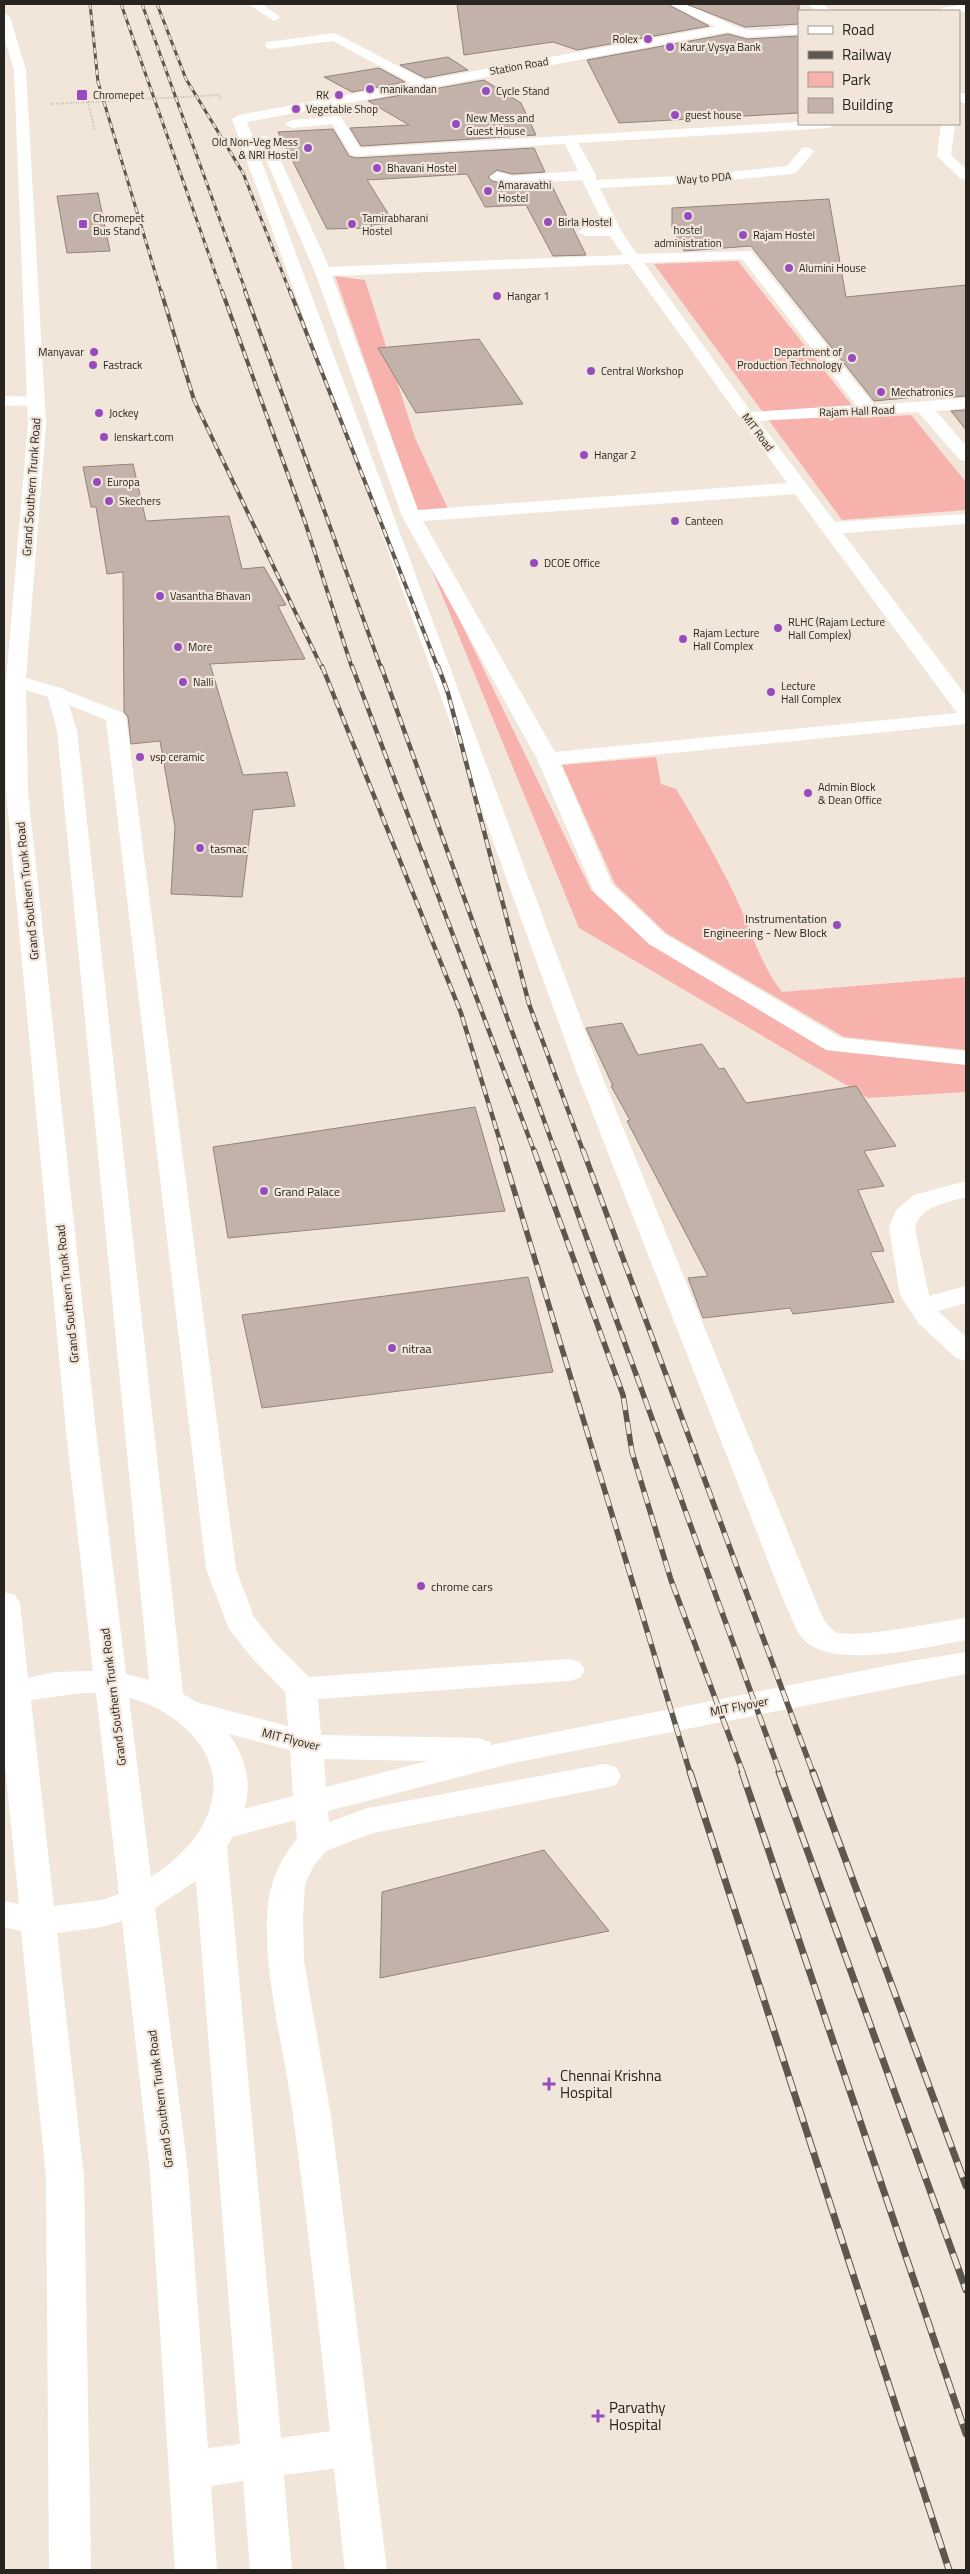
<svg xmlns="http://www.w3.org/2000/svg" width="970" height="2574" viewBox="0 0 970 2574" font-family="'Titillium Web',sans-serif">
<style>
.green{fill:#f8b2ae}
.building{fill:#c2b2aa;stroke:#92837c}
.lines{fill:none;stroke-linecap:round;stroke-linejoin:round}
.path{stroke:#9b9389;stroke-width:2;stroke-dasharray:0.5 2;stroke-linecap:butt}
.minor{fill:#fff;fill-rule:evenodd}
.major{fill:#fff;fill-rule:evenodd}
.rail-far4-casing{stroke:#5d5750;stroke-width:3}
.rail-far3-casing{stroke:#5d5750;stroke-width:4}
.rail-far2-casing{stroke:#5d5750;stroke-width:4.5}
.rail-far1-casing{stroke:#5d5750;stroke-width:5.5}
.rail-casing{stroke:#5d5750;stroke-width:7}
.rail-far4{stroke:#f1e6d9;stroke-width:2;stroke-dasharray:5.5;stroke-linecap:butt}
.rail-far3{stroke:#f1e6d9;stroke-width:2.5;stroke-dasharray:8;stroke-linecap:butt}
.rail-far2{stroke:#f1e6d9;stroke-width:3;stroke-dasharray:9;stroke-linecap:butt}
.rail-far1{stroke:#f1e6d9;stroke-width:4;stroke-dasharray:12;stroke-linecap:butt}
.rail{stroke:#f1e6d9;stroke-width:5;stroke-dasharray:16;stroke-linecap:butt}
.poi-dot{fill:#964cbe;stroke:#f1e6d9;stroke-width:2}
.labels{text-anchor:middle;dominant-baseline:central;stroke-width:4.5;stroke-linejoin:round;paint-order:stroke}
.far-poi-label{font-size:11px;fill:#28241f;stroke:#f1e6d9;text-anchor:start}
.far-street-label{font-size:11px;fill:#28241f;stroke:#f1e6d9}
.street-label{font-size:12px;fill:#28241f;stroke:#f1e6d9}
.poi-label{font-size:12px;fill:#28241f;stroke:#f1e6d9;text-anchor:start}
.near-poi-label{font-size:15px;fill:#28241f;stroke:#f1e6d9;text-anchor:start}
</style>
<rect width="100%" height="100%" fill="#f1e6d9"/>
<g class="green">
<polygon points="738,261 862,418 911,415 966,482 966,510 842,520 654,264"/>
<polygon points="335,276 365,280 415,438 449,511 418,512"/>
<polygon points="412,522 591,890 650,943 833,1051 966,1064 966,1092 868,1098 579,928"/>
<path d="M 656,757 L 661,784 L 676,789 C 698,825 719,862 737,900 C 751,930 761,966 782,992 L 966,977 L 966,1050 L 844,1037 L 666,933 L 615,884 L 562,765 Z"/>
</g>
<g class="building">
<polygon points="457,4 667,4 709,26 577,50 553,42 464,55"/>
<polygon points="686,4 799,4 799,24 745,27"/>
<polygon points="728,34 747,39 799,36 799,113 619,123 587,60"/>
<polygon points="448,57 468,70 425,78 400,65"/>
<polygon points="379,68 405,82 352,92 324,77"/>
<polygon points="484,80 521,103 536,135 361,146 350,128 409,125 368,101"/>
<polygon points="333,129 349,156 356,158 534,148 545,172 512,174 497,170 488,177 492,181 512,186 551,184 586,255 553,256 526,205 485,207 467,174 367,180 394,223 371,225 372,228 327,229 278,132"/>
<polygon points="98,193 110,251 67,253 57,196"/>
<polygon points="829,199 846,297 966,285 966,396 940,398 937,395 874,401 751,246 684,251 672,227 672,208"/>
<polygon points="479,339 523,404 416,413 378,348"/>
<polygon points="966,410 966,430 951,411"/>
<polygon points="133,464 146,521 229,516 242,569 264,567 286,605 278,606 305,659 210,664 243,775 287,772 295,806 253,810 242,897 171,894 175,827 160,741 131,744 128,717 124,712 123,572 107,574 96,507 91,507 83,467"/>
<polygon points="622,1023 638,1055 702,1044 719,1069 724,1068 746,1103 856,1086 896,1146 864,1151 884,1186 858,1190 884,1251 870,1252 894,1302 793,1314 790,1308 703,1318 688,1278 708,1276 627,1121 630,1120 611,1086 613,1086 586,1028"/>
<polygon points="475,1107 505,1211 228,1238 213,1147"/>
<polygon points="528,1277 553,1372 262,1408 242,1315"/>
<polygon points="544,1850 609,1931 380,1978 382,1892"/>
</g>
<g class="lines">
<g class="path">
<polyline points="88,102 95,131"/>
<polyline points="51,104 219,95 220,100"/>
</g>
<g class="minor">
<polygon points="248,4 262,4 280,17 274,21"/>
<path d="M 669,4 C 696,2 718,23 745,29 C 761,32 782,27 799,26 L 799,34 L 747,37 L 728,32 L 247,122 L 602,1076 L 817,1604 C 822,1615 825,1626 836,1632 C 853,1640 942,1621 966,1618 L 966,1640 C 926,1647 837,1670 805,1641 C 796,1633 791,1615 785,1604 L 578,1076 L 232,119 L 239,115 L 411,83 L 333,41 L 271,49 L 267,48 L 265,45 L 267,42 L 335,33 L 425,80 L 715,27 Z"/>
<polygon points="806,4 821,4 833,11 818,11"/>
<polygon points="966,4 966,12 940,11 942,8"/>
<polygon points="959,92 966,95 966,104 959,101"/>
<path d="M 336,116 L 341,117 L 360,148 L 799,122 L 799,124 L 836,124 L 829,128 L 578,143 L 596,175 L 596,180 L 700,175 L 787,166 L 802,148 L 807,147 L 814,151 L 796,173 L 791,174 L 700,183 L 600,188 L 621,231 L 637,254 L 751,251 L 874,405 L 966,398 L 966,408 L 936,411 L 966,446 L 966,461 L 960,460 L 918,412 L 759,421 L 835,522 L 966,514 L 966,524 L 843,533 L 966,696 L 966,724 L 561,764 L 612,884 L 665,934 L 841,1038 L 966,1051 L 966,1065 L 826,1050 L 649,944 L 594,892 L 537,759 L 402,516 L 315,272 L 257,139 L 264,135 L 271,139 L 329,267 L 623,255 L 610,236 L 585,236 L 578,232 L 585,228 L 605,227 L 582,180 L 512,184 L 492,179 L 490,176 L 497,172 L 512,176 L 578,171 L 565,144 L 356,156 L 351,155 L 332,124 L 292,128 L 285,124 L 292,120 ZM 742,259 L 856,405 L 751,412 L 644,263 ZM 629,264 L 787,483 L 418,510 L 332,276 ZM 795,494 L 957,713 L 555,752 L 423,521 Z"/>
<polygon points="941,124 955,124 951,155 966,169 966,180 961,179 937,156"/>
<polygon points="4,396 41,397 43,401 41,405 4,406"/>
<path d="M 57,687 L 123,713 L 126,717 L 236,1569 L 254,1617 L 274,1642 L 309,1677 L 569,1659 L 580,1662 L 585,1670 L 580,1678 L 569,1681 L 318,1699 L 321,1735 L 478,1738 L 490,1742 L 491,1745 L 906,1662 L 966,1652 L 966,1674 L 513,1763 L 328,1811 L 329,1822 L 368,1808 L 604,1764 L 616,1767 L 621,1776 L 616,1785 L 604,1788 L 373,1833 L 326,1851 L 313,1867 L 305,1884 L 303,1918 L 304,1961 L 331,2116 L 387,2570 L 345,2570 C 328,2419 314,2267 293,2116 C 285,2051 265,1985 267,1918 C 268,1888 277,1863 297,1839 L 295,1820 L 221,1840 L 209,1836 L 204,1827 L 209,1818 L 293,1796 L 290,1750 L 180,1721 L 176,1713 L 180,1705 L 192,1701 L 288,1726 L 285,1692 L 252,1658 L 229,1629 L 206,1569 L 106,720 L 50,697 L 47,693 L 50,689 ZM 324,1759 L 428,1761 L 326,1787 Z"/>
<path d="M 966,1181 L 966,1197 C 947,1203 921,1205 915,1228 L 929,1296 L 966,1286 L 966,1303 L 938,1311 L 966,1337 L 966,1361 L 956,1358 L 919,1324 L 900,1295 L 889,1228 L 896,1210 L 914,1195 Z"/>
</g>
<path class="major" d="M 4,13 L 10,17 L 26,70 L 46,424 L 26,678 L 64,689 L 77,731 L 183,1694 C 218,1713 253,1753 247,1797 C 244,1815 236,1830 227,1847 L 281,2438 L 352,2428 L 367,2434 L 373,2447 L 367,2460 L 352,2466 L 284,2475 L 292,2570 L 250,2570 L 243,2481 L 211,2486 L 217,2570 L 175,2570 L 150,2172 L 122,1921 L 102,1927 L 57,1933 L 84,2177 L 91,2570 L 49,2570 L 46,2177 L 21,1931 L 4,1927 L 4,1901 L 19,1904 L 4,1756 L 4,1592 L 15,1595 L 20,1603 L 28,1678 L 55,1672 L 93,1671 L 66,1431 L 6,791 L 6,681 L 28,424 L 14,70 L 4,37 ZM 26,690 L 48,697 L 57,731 L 149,1680 L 126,1674 L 96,1431 L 28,791 ZM 83,1693 L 96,1693 L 119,1894 L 102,1900 L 54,1906 L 31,1700 ZM 129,1698 C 149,1702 168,1713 183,1726 C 242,1778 207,1842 151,1877 ZM 196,1881 L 240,2444 L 208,2448 L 188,2172 L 155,1908 Z"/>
<g class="rail-far4-casing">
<g id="rail-far4">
<polyline points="90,4 98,82 161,292"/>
<polyline points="121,4 222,292"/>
<polyline points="142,4 246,292"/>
<polyline points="157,4 186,79 243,173 290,292"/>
</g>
</g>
<g class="rail-far3-casing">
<g id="rail-far3">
<polyline points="161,291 194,400 322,668"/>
<polyline points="222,291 305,522 352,668"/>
<polyline points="245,291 381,668"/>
<polyline points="290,291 438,668"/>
</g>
</g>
<g class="rail-far2-casing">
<g id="rail-far2">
<polyline points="322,666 461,1013 503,1151"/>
<polyline points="352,666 534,1151"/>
<polyline points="381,666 555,1151"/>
<polyline points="438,666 448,693 529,1004 583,1151"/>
</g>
</g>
<g class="rail-far1-casing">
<g id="rail-far1">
<polyline points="502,1150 690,1773"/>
<polyline points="534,1150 623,1395 632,1452 671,1580 743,1773"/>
<polyline points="555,1150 780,1773"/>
<polyline points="583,1150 813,1773"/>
</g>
</g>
<g class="rail-casing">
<g id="rail">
<polyline points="690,1772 949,2570"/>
<polyline points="742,1772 966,2434"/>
<polyline points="779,1772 966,2290"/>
<polyline points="813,1772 966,2186"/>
</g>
</g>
<use href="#rail-far4" class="rail-far4"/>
<use href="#rail-far3" class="rail-far3"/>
<use href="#rail-far2" class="rail-far2"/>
<use href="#rail-far1" class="rail-far1"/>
<use href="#rail" class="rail"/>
</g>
<g class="poi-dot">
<circle cx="648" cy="39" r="5"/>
<circle cx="670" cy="47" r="5"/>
<circle cx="370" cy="89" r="5"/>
<circle cx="486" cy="91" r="5"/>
<rect x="76" y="89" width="12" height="12" rx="2.5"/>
<circle cx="339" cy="95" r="5"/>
<circle cx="296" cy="109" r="5"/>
<circle cx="675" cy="115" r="5"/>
<circle cx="456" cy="124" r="5"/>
<circle cx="308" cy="148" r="5"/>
<circle cx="377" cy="168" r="5"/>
<circle cx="488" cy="191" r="5"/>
<circle cx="688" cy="216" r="5"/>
<circle cx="548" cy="222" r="5"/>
<rect x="78" y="219" width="10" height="10" rx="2.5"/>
<circle cx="352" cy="224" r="5"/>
<circle cx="743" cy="235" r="5"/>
<circle cx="789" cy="268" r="5"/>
<circle cx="497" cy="296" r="5"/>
<circle cx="94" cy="352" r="5"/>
<circle cx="852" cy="358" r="5"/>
<circle cx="93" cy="365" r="5"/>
<circle cx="591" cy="371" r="5"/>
<circle cx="881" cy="392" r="5"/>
<circle cx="99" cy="413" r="5"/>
<circle cx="104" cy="437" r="5"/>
<circle cx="584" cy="455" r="5"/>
<circle cx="97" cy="482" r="5"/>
<circle cx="109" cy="501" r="5"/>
<circle cx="675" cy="521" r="5"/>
<circle cx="534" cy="563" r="5"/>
<circle cx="160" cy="596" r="5"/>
<circle cx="778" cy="628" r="5"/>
<circle cx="683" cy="639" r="5"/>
<circle cx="178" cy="647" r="5"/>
<circle cx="183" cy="682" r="5"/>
<circle cx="771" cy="692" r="5"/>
<circle cx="140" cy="757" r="5"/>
<circle cx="808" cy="793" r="5"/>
<circle cx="200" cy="848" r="5"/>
<circle cx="837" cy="925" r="5"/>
<circle cx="264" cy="1191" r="5"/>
<circle cx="392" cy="1348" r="5"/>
<circle cx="421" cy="1586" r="5"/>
<path d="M546.5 2076.5h5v5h5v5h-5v5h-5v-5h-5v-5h5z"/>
<path d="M595.5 2408.5h5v5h5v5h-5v5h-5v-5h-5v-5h5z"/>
</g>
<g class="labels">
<g class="far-poi-label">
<text x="638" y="39" text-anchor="end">Rolex</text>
<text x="680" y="47">Karur Vysya Bank</text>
<text x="380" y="89">manikandan</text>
<text x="496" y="91">Cycle Stand</text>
<text x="93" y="95">Chromepet</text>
<text x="329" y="95" text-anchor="end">RK</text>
<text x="306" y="109">Vegetable Shop</text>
<text x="685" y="115">guest house</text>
<text x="466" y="118">New Mess and<tspan x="466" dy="13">Guest House</tspan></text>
<text x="298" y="142" text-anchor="end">Old Non-Veg Mess<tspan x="298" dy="13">&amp; NRI Hostel</tspan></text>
<text x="387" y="168">Bhavani Hostel</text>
<text x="498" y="185">Amaravathi<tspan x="498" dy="13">Hostel</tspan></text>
<text x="93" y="218">Chromepet<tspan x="93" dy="13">Bus Stand</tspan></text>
<text x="362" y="218">Tamirabharani<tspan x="362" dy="13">Hostel</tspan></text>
<text x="558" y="222">Birla Hostel</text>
<text x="688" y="230" text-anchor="middle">hostel<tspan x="688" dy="13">administration</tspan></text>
<text x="753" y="235">Rajam Hostel</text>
<text x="799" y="268">Alumini House</text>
<text x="507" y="296">Hangar 1</text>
<text x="84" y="352" text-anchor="end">Manyavar</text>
<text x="842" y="352" text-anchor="end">Department of<tspan x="842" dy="13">Production Technology</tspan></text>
<text x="103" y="365">Fastrack</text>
<text x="601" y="371">Central Workshop</text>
<text x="891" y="392">Mechatronics</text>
<text x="109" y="413">Jockey</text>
<text x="114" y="437">lenskart.com</text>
<text x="594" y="455">Hangar 2</text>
<text x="107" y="482">Europa</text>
<text x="119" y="501">Skechers</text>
<text x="685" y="521">Canteen</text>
<text x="544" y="563">DCOE Office</text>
<text x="170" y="596">Vasantha Bhavan</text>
<text x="788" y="622">RLHC (Rajam Lecture<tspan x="788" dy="13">Hall Complex)</tspan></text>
<text x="693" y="633">Rajam Lecture<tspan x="693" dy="13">Hall Complex</tspan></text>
<text x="188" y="647">More</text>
<text x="193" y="682">Nalli</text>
<text x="781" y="686">Lecture<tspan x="781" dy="13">Hall Complex</tspan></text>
<text x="150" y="757">vsp ceramic</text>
<text x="818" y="787">Admin Block<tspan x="818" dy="13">&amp; Dean Office</tspan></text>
</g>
<g class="far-street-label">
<text transform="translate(519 66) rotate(-10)">Station Road</text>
<text transform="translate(704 178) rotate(-4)">Way to PDA</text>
<text transform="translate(857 411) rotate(-2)">Rajam Hall Road</text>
<text transform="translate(758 432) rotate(53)">MIT Road</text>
</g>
<g class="street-label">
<text transform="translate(31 487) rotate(-86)">Grand Southern Trunk Road</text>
<text transform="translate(27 891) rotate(-96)">Grand Southern Trunk Road</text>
<text transform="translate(67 1294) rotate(-96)">Grand Southern Trunk Road</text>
<text transform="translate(113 1697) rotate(-97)">Grand Southern Trunk Road</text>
<text transform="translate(739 1706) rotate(-11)">MIT Flyover</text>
<text transform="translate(291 1739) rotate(14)">MIT Flyover</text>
<text transform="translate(160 2099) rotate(-97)">Grand Southern Trunk Road</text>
</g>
<g class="poi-label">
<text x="210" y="848">tasmac</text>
<text x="827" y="918" text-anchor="end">Instrumentation<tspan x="827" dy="14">Engineering - New Block</tspan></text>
<text x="274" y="1191">Grand Palace</text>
<text x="402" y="1348">nitraa</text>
<text x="431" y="1586">chrome cars</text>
</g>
<g class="near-poi-label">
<text x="560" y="2075">Chennai Krishna<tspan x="560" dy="17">Hospital</tspan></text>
<text x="609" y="2407">Parvathy<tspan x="609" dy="17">Hospital</tspan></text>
</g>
</g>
<rect width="970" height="2574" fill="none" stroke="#28241f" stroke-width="10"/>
<rect x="798" y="10" width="162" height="115" fill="#f1e6d9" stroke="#a1988f"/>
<rect x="808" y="26" width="25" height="8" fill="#ffffff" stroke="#a1988f"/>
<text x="842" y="35" font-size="15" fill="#28241f">Road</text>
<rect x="808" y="51" width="25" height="8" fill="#5d5750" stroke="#a1988f"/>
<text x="842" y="60" font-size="15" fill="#28241f">Railway</text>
<rect x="808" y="72" width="25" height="15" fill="#f8b2ae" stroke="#a1988f"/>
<text x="842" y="85" font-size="15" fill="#28241f">Park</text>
<rect x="808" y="98" width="25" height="15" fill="#c2b2aa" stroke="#a1988f"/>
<text x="842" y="110" font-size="15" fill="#28241f">Building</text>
</svg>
